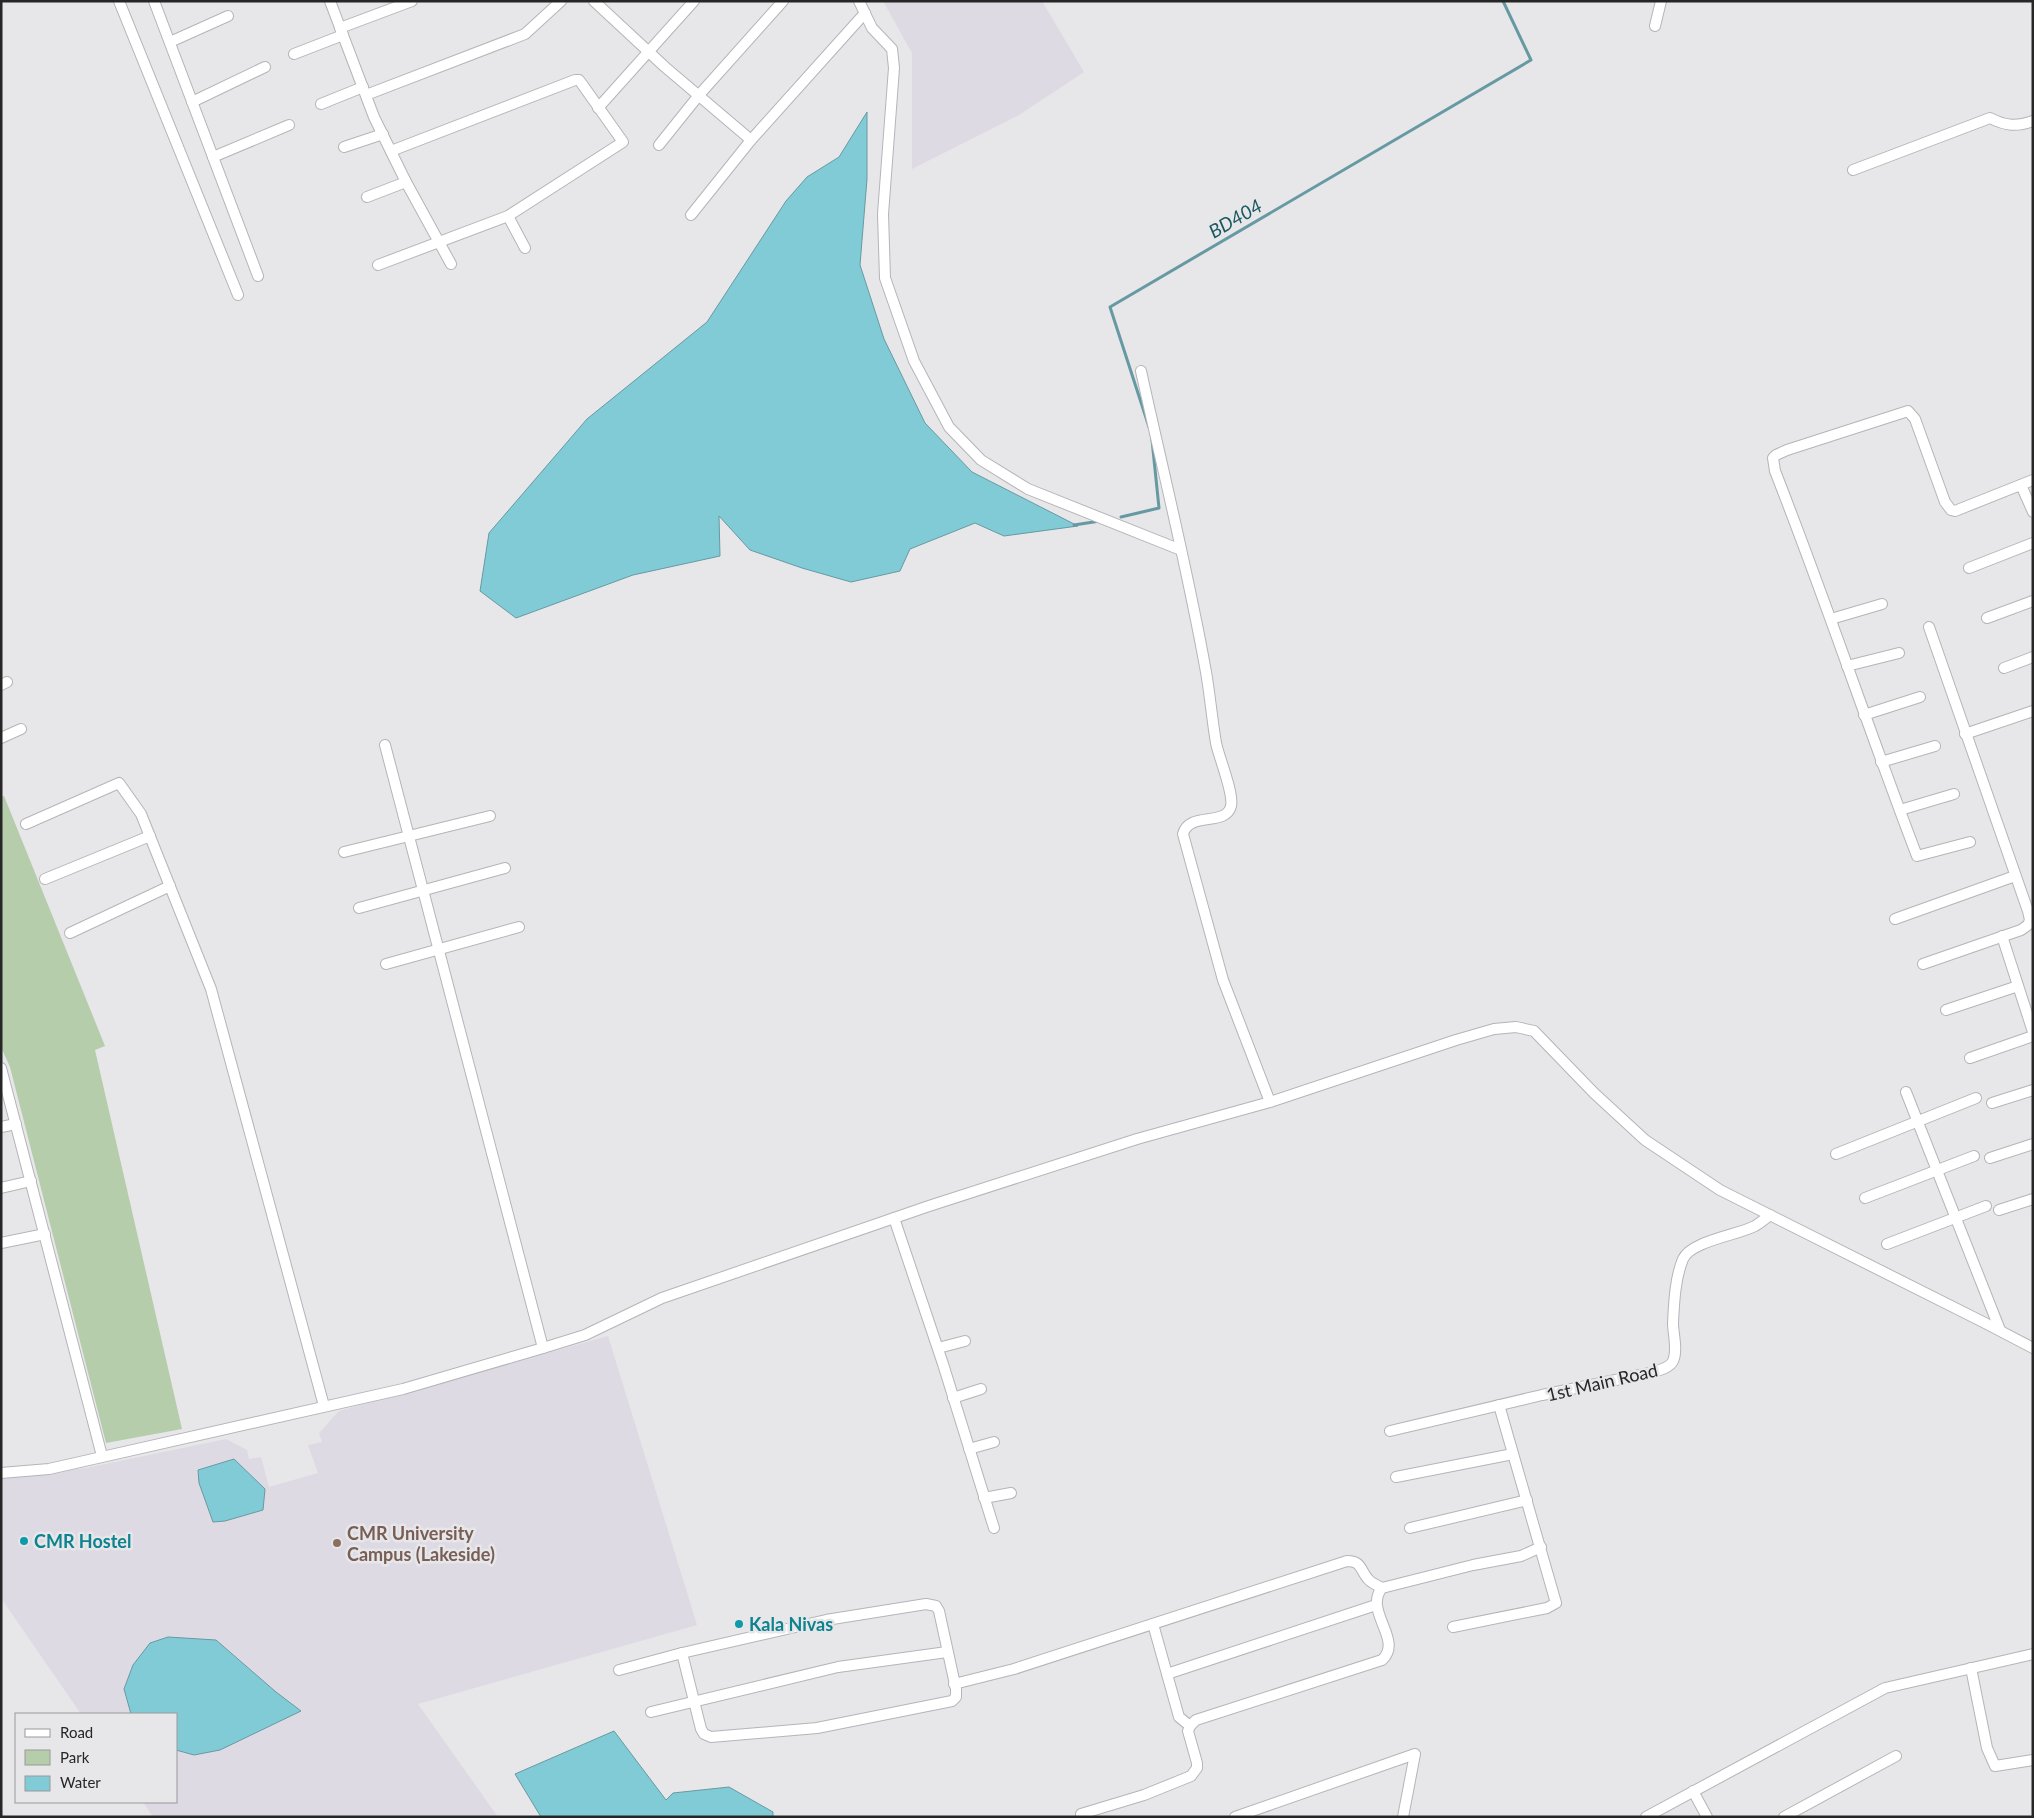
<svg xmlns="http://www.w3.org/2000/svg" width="2034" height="1818" viewBox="0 0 2034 1818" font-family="Lato,sans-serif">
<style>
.built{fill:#dddae4}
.green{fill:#b6cdac}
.water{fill:#81cbd7;stroke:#669aa2}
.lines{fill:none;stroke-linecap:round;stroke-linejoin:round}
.stream{stroke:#669aa2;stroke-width:3}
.street-casing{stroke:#b5b4b8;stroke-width:12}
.street{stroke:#fff;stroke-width:10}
.culture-dot{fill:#0f9aa8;stroke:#e7e6e9;stroke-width:2}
.education-dot{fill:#8d6e63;stroke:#e7e6e9;stroke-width:2}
.labels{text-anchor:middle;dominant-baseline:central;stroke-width:5;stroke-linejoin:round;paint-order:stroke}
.street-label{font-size:18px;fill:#262627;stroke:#e7e6e9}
.education-label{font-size:18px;font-weight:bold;fill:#785e54;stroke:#e7e6e9;text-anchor:start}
.culture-label{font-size:18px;font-weight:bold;fill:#0d838f;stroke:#e7e6e9;text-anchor:start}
.water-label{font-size:19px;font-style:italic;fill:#1a5861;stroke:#e7e6e9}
</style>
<rect width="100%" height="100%" fill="#e7e6e9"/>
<g class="built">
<polygon points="883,1 1042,1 1084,72 1019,115 912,169 912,53"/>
<polygon points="608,1336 697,1625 418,1704 498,1817 153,1817 143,1802 176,1802 176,1714 81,1714 1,1598 1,1478 86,1468 226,1439 247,1450 249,1459 261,1457 269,1487 318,1473 308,1445 322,1442 319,1433 339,1411"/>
</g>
<polygon class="green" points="4,796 105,1046 95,1050 182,1429 106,1443 10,1067 1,1047 1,797"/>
<g class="water">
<polygon points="867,112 867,179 860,265 884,339 925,423 972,472 1078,526 1004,536 975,523 910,549 900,571 851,582 802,568 750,550 719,516 720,556 633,575 516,618 480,591 489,533 587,419 707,322 786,201 807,177 839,157"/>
<polygon points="234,1459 265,1489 263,1510 225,1521 213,1522 199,1483 198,1470"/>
<polygon points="168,1637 216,1640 276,1692 301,1711 220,1750 194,1755 176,1750 176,1714 131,1714 124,1689 133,1665 150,1643"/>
<polygon points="614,1731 666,1800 673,1793 729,1787 773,1812 773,1817 541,1817 515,1774"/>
</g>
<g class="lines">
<g class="stream">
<polyline points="1149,427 1110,307 1531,60 1503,1"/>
<polyline points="1121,517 1159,508 1152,440"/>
<polyline points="1074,525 1100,521"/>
</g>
<g class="street-casing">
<g id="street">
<polyline points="119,1 238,295"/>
<polyline points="154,1 258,276"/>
<polyline points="330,1 374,117 406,182 451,264"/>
<polyline points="594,1 665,67 751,140"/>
<polyline points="859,1 872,28 892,49 894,68 883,214 885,278 914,361 949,427 981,460 1028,489 1181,550"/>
<polyline points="1655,26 1661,1"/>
<polyline points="340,28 412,1"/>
<polyline points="170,42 228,16"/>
<polyline points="294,54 343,35"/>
<polyline points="366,95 525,34 561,1"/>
<polyline points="192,102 265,67"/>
<polyline points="321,104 363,87"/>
<polyline points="598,108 694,1"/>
<polyline points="659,145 699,95 783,1"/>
<polyline points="344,147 383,134"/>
<polyline points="213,157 289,125"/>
<path d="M 1853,170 L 1990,118 C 2006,126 2016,127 2033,121"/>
<polyline points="367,197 406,182"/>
<polyline points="691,215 751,140 865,13"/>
<polyline points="508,216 525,248"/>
<polyline points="378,265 508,216 623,142 582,84 579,80 575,80 391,151"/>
<path d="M 1141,371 C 1163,471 1188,571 1206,672 C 1210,695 1212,719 1216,743 C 1219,758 1234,793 1231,806 C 1226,827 1189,811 1183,834 L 1223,980 L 1270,1102"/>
<polyline points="2021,485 2033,512"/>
<polyline points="1969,568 2033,543"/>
<polyline points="1987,618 2033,601"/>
<polyline points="1831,619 1882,604"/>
<polyline points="1847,666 1899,653"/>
<polyline points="2004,668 2033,657"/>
<polyline points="1,685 7,682"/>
<polyline points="1864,715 1920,697"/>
<polyline points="1965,734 2033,711"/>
<polyline points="1,738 21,729"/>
<polyline points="385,745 543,1348"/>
<polyline points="1881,762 1935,746"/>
<polyline points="1900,810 1954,794"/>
<polyline points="26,824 119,783 141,814 211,989 324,1406"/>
<path d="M 1970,842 L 1917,856 C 1868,728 1825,598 1775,471 L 1773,458 L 1776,455 L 1787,450 L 1908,411 L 1915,419 L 1945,502 L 1951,510 L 1955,511 L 2033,480"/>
<polyline points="344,852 490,816"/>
<polyline points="45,879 150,836"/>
<polyline points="359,908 505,868"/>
<polyline points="1895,919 2015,876"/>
<polyline points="70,933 170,886"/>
<polyline points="2002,936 2033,1032"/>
<polyline points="386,964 519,927"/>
<polyline points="1923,964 2021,930 2028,925 2030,920 2028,911 1929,627"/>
<polyline points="1946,1010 2018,986"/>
<polyline points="1970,1058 2033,1036"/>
<polyline points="1,1068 102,1456"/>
<polyline points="1906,1092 2000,1330"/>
<polyline points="1992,1103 2033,1090"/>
<polyline points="1,1127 16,1124"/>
<polyline points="1836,1154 1976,1098"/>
<polyline points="1990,1158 2033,1144"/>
<polyline points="1,1188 31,1181"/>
<polyline points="1865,1198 1974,1156"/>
<polyline points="1999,1210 2033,1199"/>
<polyline points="894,1218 943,1364 994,1528"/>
<polyline points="1,1243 45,1234"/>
<polyline points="1887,1244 1986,1206"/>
<polyline points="938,1348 965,1341"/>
<polyline points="953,1398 981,1389"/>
<path d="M 1390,1431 L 1542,1395 L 1650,1373 C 1657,1371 1670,1368 1673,1361 C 1678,1350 1673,1334 1673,1323 C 1674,1303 1675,1278 1683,1259 C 1691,1241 1738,1235 1755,1226 C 1760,1223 1765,1219 1770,1215"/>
<polyline points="969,1449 994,1442"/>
<polyline points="1,1473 49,1469 403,1389 543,1348 585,1335 662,1298 929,1206 1137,1139 1270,1102 1456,1040 1494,1029 1516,1027 1534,1031 1594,1093 1645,1140 1720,1190 1985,1323 2033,1348"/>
<polyline points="1396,1477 1513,1454"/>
<polyline points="984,1498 1011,1493"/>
<polyline points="1410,1528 1527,1500"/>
<polygon points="926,1604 936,1606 939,1611 956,1689 956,1697 952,1701 817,1728 711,1737 704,1734 701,1729 682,1653 826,1620"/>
<polyline points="1153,1624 1179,1717 1190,1726"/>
<polyline points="1453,1627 1547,1608 1556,1603 1499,1405"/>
<polyline points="1971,1668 1987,1748 1995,1766 2033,1760"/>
<polyline points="619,1670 682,1653"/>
<polyline points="1167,1674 1376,1605"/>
<path d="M 954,1684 L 1014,1669 L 1347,1561 C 1362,1561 1360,1570 1368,1579 C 1371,1583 1377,1585 1382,1588"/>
<polyline points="651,1712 838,1667 947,1652"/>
<polyline points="1693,1791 1707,1817"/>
<path d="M 1081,1814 L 1144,1795 L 1191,1776 L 1197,1768 L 1197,1763 L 1188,1731 L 1190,1726 L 1196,1720 L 1382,1660 C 1404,1640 1363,1611 1382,1588 L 1473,1565 L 1521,1556 L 1541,1547"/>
<polyline points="1235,1817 1415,1754 1403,1817"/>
<polyline points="1646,1817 1885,1688 2033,1654"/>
<polyline points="1784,1817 1896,1756"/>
</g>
</g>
<use href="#street" class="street"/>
</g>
<g class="culture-dot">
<circle cx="24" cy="1541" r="5"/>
<circle cx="739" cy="1624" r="5"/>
</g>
<circle class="education-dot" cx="337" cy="1543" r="5"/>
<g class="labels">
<g class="street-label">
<text transform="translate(1602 1382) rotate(-13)">1st Main Road</text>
</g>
<g class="education-label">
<text x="347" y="1533">CMR University<tspan x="347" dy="21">Campus (Lakeside)</tspan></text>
</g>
<g class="culture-label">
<text x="34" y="1541">CMR Hostel</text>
<text x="749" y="1624">Kala Nivas</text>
</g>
<g class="water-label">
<text transform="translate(1235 218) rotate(-30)">BD404</text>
</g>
</g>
<rect width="2034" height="1818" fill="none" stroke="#262627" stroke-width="5"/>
<rect x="15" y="1713" width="162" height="90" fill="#e7e6e9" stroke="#9a999b"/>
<rect x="25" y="1729" width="25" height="8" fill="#ffffff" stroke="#9a999b"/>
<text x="60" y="1738" font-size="15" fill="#262627">Road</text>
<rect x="25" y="1750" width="25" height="15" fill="#b6cdac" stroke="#9a999b"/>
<text x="60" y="1763" font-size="15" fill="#262627">Park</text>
<rect x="25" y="1776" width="25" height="15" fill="#81cbd7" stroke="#9a999b"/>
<text x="60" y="1788" font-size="15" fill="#262627">Water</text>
</svg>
